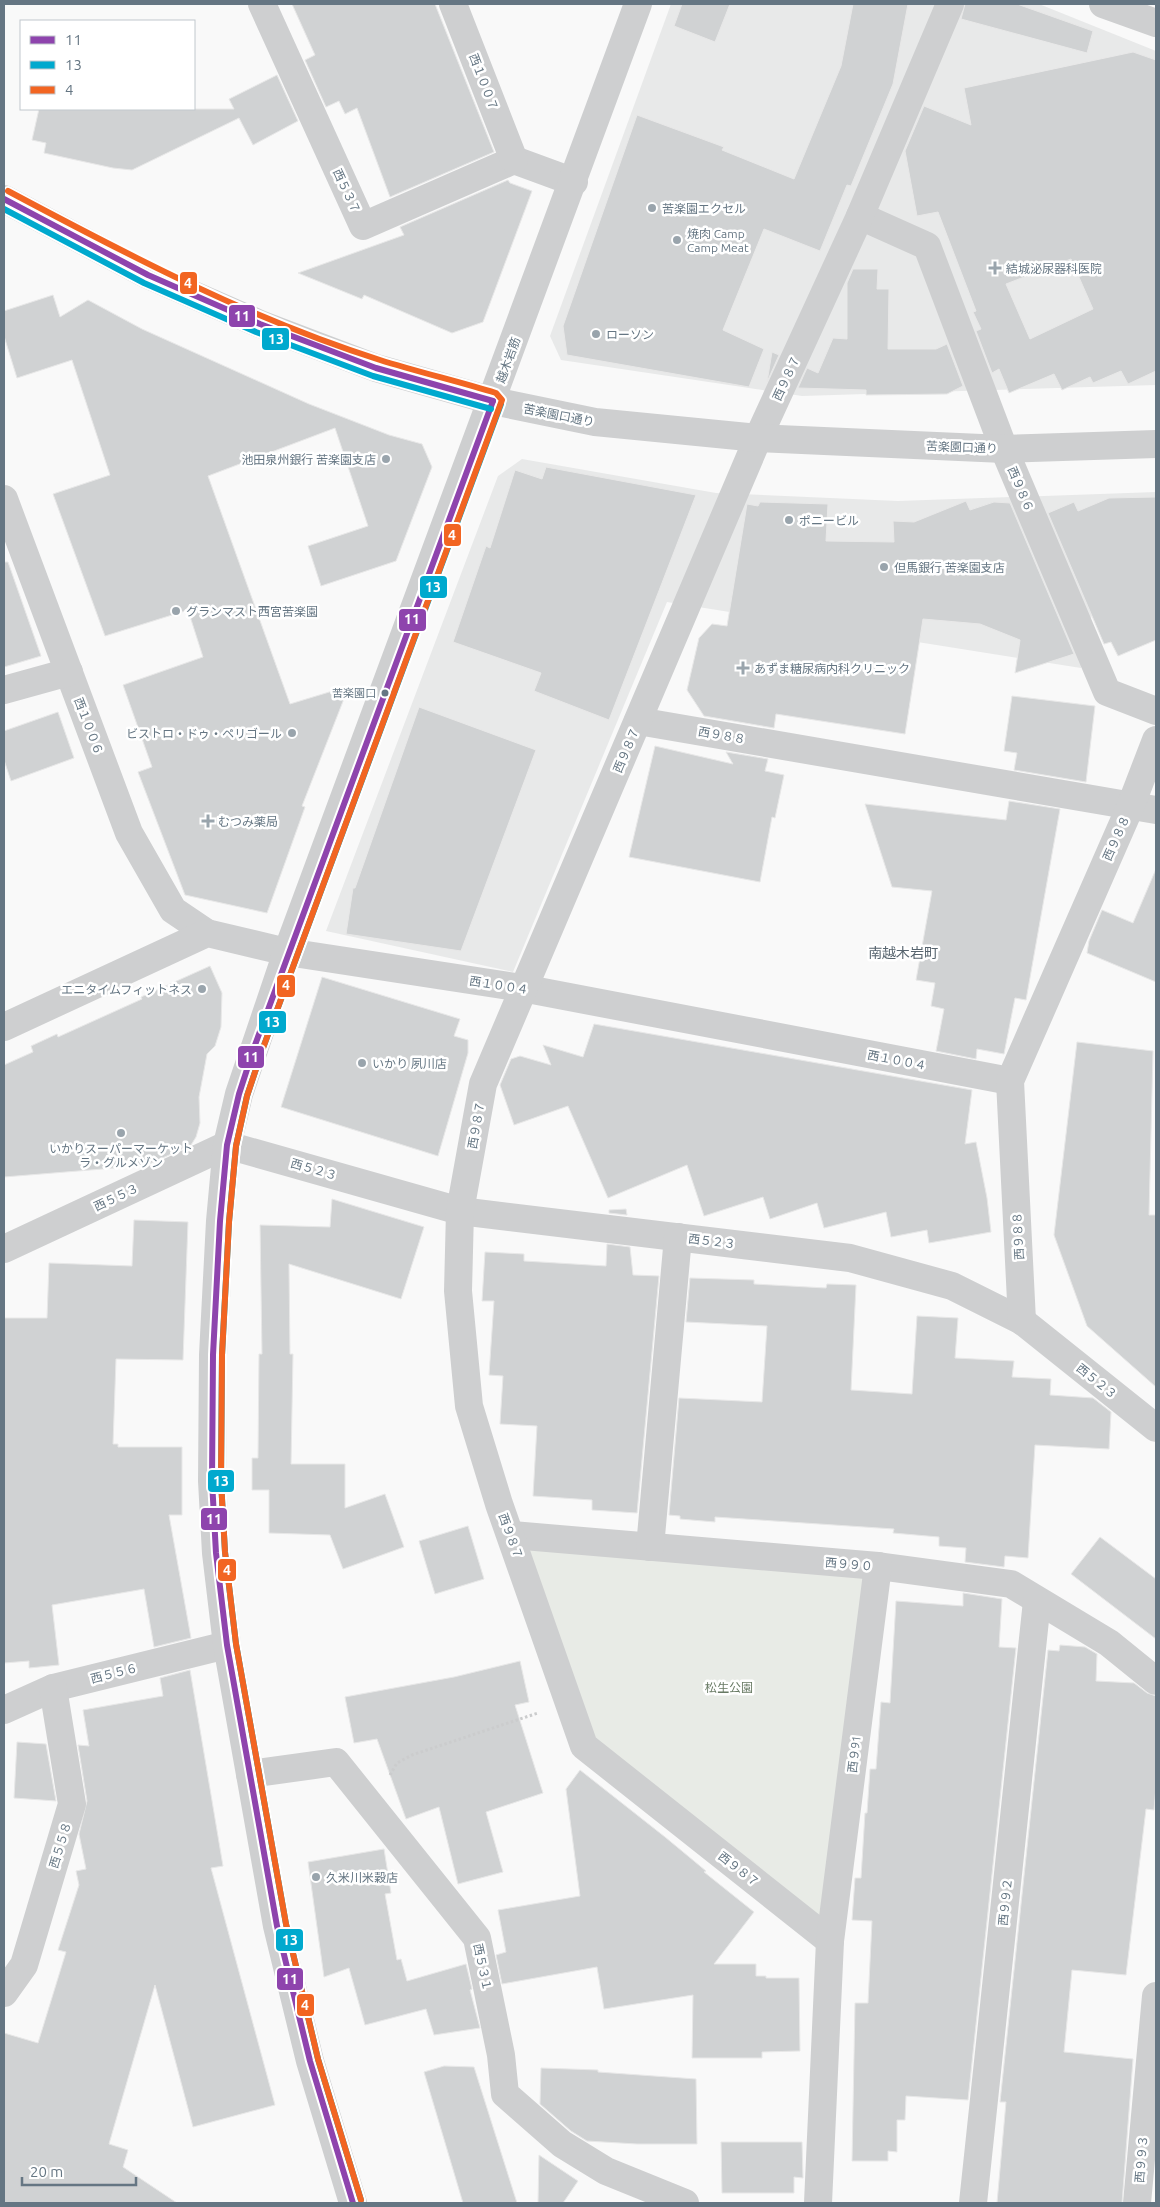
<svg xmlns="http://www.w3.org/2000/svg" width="1160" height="2207" viewBox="0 0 1160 2207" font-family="Ubuntu,'Noto Sans JP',sans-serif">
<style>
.built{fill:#e8e9e9}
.green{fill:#e8ebe6}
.building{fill:#d0d2d3;stroke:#e8e8e8;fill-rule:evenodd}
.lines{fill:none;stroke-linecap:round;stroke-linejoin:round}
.path{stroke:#cbcccd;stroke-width:3;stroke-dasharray:2.5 2.5;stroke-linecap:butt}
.minor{stroke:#cecfd0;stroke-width:28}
.tertiary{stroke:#cecfd0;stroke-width:28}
.bus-1-casing{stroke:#fff;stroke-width:10}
.bus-2-casing{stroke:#fff;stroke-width:10}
.bus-3-casing{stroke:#fff;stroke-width:10}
.bus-1{stroke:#8e44ad;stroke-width:6}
.bus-2{stroke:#00a9ce;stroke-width:6}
.bus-3{stroke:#f26522;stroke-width:6}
.poi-dot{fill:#99a4ac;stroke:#fff;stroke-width:2}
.bus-dot{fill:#657683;stroke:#fff;stroke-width:2}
.labels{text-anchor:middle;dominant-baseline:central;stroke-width:5;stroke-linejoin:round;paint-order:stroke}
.bus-label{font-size:11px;fill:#657683;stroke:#fff;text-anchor:end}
.street-label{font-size:12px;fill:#657683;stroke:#fff}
.poi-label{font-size:12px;fill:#657683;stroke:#fff;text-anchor:start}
.park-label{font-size:12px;fill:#687a64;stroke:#fff}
.neighbourhood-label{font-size:14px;fill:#57646e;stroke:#fff}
.line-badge{stroke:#fff;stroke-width:2}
.badge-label{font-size:14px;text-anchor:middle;font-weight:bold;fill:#fff}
</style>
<rect width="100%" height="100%" fill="#f9f9f9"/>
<g class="built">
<polygon points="671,4 1039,4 1156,51 1156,385 802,396 561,360 550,336"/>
<polygon points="522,459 716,493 898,501 1156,492 1156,587 1092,614 1081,668 667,602 513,972 326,931 498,476"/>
</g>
<polygon class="green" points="526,1547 873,1569 825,1927 592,1740"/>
<g class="building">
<polygon points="292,4 435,4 494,152 390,197 357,108 345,114 339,101 326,107 305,60 315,55"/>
<polygon points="682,4 730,4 715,42 674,26"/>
<polygon points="853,4 908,4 893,84 851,186 847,185 820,251 764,229 723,330 764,349 749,387 567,355 563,326 637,115 724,147 722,150 794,179 841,66"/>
<polygon points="965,4 1017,4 1093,31 1087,53 961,19"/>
<path d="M 1133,52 L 1156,60 L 1156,371 L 1128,384 L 1121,371 L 1093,383 L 1090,377 L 1062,390 L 1054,374 L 1009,393 L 999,369 L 992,373 L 976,331 L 981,329 L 973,312 L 976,311 L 938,212 L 917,216 L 905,151 L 924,106 L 971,125 L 964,88 ZM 1071,259 L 1093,309 L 1030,339 L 1006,284 Z"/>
<polygon points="277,75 298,121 253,145 239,118 132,170 113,168 44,153 46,143 32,140 39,109 234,109 229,99"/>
<polygon points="508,180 510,183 532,191 483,322 452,333 364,295 362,299 298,273 404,235 400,227"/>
<polygon points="853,269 878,269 877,289 889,289 888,349 936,349 947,344 963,386 947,394 866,395 866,390 798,388 807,368 818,373 833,338 847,339 847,283"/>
<polygon points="53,295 60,317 88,300 142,329 309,404 389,435 422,444 432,467 396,561 321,586 308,546 368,526 335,428 208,476 290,704 349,686 302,806 305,807 267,913 185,895 138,772 152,767 123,685 203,657 188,610 105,636 53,494 110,475 72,360 17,378 4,336 4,311"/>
<polygon points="772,352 779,355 767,382"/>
<polygon points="546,467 696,495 609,720 534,691 541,673 453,642 486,546 490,548 515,470 542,479"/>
<polygon points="1156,497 1156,640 1118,656 1111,642 1104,644 1048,513 1074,502 1078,511 1109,498"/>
<polygon points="966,501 970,510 994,502 1010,503 1074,654 1015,673 1020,640 980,624 923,619 905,734 776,714 774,728 704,716 687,690 699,638 712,624 727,626 747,504 758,506 760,502 828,504 826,541 894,542 893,521 914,522"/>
<polygon points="4,562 8,562 41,656 4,667"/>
<polygon points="1012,696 1095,706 1086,782 1014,770 1017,753 1004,751"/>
<polygon points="419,707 536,750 461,951 346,934 353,888 355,888"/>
<polygon points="58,712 74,758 11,781 4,760 4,731"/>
<polygon points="655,746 733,764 726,752 768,759 765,771 784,775 775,818 772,817 760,882 629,857"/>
<polygon points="1009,801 1060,809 1026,1000 1015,998 1004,1054 977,1049 976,1059 936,1051 944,1009 931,1006 935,983 916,980 932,891 892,887 865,804 1006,820"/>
<polygon points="1156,869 1156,982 1087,953 1089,941 1102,910 1133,923"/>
<polygon points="210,966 222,993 221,1027 215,1046 207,1054 199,1097 200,1123 196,1137 191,1145 147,1165 136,1166 136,1157 115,1168 4,1177 4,1065 33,1052 31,1046 57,1034 58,1037 142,999 141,997"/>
<polygon points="322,977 460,1019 454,1036 468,1040 468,1053 438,1156 281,1107"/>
<polygon points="594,1024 972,1090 965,1144 976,1142 987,1198 991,1232 929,1243 927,1230 891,1237 886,1212 824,1228 817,1203 770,1219 763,1197 704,1216 687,1165 608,1198 568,1106 514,1125 500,1085 511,1059 520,1056 551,1065 543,1045 583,1057"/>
<polygon points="1077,1042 1153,1051 1149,1215 1156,1215 1156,1387 1087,1326 1054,1235"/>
<polygon points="332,1199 424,1227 401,1299 289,1264 290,1354 293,1354 291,1464 345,1464 345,1508 385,1494 404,1547 343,1569 330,1535 269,1533 269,1490 252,1490 252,1458 258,1458 259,1354 262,1354 260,1225 330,1227"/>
<polygon points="626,1209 627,1215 609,1213 609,1210"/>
<polygon points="134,1220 188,1222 183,1360 116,1359 113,1444 118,1444 118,1447 182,1447 182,1515 169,1515 191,1638 154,1647 144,1589 52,1605 59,1665 29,1668 29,1661 4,1663 4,1318 47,1318 49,1263 132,1266"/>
<polygon points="607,1244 630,1247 633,1275 659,1276 637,1513 592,1510 592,1500 533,1496 537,1426 500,1424 503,1376 489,1375 494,1301 482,1301 485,1252 524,1254 524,1261 606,1266"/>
<polygon points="690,1278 754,1280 754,1284 826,1288 827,1284 856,1285 851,1390 912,1394 917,1316 958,1318 955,1358 1014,1361 1012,1377 1051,1379 1050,1395 1093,1398 1111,1412 1109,1449 1035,1445 1028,1558 1005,1556 1004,1567 965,1562 966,1548 939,1546 939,1537 893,1533 894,1529 715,1517 715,1522 680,1519 680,1516 669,1515 679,1398 762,1402 767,1326 686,1322"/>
<polygon points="468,1526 484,1579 435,1594 419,1541"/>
<polygon points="1100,1537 1156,1579 1156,1639 1071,1574"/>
<polygon points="963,1593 1002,1599 999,1647 1016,1648 968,2100 906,2096 905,2120 897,2120 897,2152 888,2151 888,2161 852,2161 855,2003 868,2003 872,1921 852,1920 855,1878 861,1878 865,1813 867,1813 870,1769 876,1769 881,1702 890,1703 896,1601 963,1606"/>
<polygon points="1060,1645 1085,1647 1097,1654 1096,1681 1134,1683 1147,1693 1156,1696 1156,1787 1154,1810 1146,1809 1126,1975 1072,1970 1064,2052 1133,2059 1122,2203 997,2203 1006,2102 1000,2102 1048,1650 1059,1651"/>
<polygon points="520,1661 529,1702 515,1705 543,1793 486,1812 503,1872 458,1884 439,1807 406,1819 377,1739 354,1743 345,1697 454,1677"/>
<polygon points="190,1670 223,1866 211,1868 275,2105 193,2127 155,1985 109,2144 128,2150 123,2167 177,2203 4,2203 4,2033 38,2043 66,1952 58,1950 79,1885 76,1871 86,1869 79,1834 87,1801 78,1745 89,1746 83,1710 163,1696 160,1678"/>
<polygon points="17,1742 46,1744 56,1801 14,1798"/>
<polygon points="580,1770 665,1837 706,1871 704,1872 754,1912 714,1964 756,1964 756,1976 766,1976 766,1978 799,1978 800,2051 762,2052 762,2058 692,2058 693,1995 604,2009 597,1967 502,1984 496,1955 506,1952 498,1910 580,1896 566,1789"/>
<polygon points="384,1849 391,1893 385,1894 397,1960 401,1959 407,1981 466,1964 472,1989 470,1990 480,2028 434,2035 426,2009 365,2025 349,1968 324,1977 308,1862"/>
<polygon points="444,2066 474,2067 517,2203 463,2203 424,2072"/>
<polygon points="541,2068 598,2070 598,2072 696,2079 697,2144 637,2144 587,2141 571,2131 540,2104"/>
<polygon points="721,2142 802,2142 803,2178 794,2177 794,2193 722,2193"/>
<polygon points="539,2155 578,2181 563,2203 538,2203"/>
</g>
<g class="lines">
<polyline class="path" points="390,1775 397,1763 412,1755 538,1713"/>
<g class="minor">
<polyline points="262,4 363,226 514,160 574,182"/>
<polyline points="453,4 514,160"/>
<polyline points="1103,4 1156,23"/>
<polyline points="860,216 927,246 1004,449 1107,692 1156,711"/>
<polyline points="4,499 129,833 173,910 207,933"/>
<polyline points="4,690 69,672"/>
<polyline points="638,721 1156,810"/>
<polyline points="4,1027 207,933 287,952 522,988 1010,1081"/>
<polyline points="4,1249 227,1145 460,1211 850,1258 952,1286 1022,1321 1156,1428"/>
<polyline points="1022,1321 1010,1081 1131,805 1156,740"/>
<polyline points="512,1535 878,1566 1011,1584 1109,1643 1156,1681"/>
<polyline points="650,1547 678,1237"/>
<polyline points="4,1710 53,1688 227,1645"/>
<polyline points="250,1774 336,1762 477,1938 501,2055 505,2094 562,2144 606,2171 685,2203"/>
<polyline points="830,1941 584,1746 499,1504 469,1406 458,1291 460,1211 483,1084 758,438 860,216 950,4"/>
<polyline points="4,1993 24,1965 72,1804 53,1688"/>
<polyline points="818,2203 830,1941 878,1566"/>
<polyline points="973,2203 1037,1601"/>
<polyline points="1137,2203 1156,1996"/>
</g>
<g class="tertiary">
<polyline points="4,199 148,275 260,324 376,368 493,401 595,422 758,438 1004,449 1156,444"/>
<polyline points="353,2203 310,2061 277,1926 227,1645 216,1553 212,1481 213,1355 220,1221 227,1145 239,1094 287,952 638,4"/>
</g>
<g class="bus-1-casing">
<g id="bus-1">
<polyline points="4,199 148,275 260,324 376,368 493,401"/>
<polyline points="353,2203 310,2061 277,1926 227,1645 216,1553 212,1481 213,1355 220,1221 227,1145 239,1094 255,1045 493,401"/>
</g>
</g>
<g class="bus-2-casing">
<g id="bus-2">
<polyline points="4,209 144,283 256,332 373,376 491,409"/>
<polyline points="361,2200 318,2059 286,1924 236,1644 225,1552 221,1481 222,1355 229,1222 236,1146 247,1096 263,1048 501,404"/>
</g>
</g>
<g class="bus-3-casing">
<path id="bus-3" d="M 8,191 C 128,255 250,319 380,360 C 418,372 457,381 496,393 L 502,400 L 263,1048 L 247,1096 L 236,1146 L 229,1222 L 222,1355 L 221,1481 L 225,1552 L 236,1644 L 286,1924 L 318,2059 L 361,2200"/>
</g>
<use href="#bus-1" class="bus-1"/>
<use href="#bus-2" class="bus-2"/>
<use href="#bus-3" class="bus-3"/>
</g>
<g class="poi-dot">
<circle cx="652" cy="208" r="5"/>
<circle cx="677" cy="240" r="5"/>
<path d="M992.5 260.5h5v5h5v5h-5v5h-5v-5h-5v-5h5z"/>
<circle cx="596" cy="334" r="5"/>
<circle cx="386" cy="459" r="5"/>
<circle cx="789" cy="520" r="5"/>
<circle cx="884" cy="567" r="5"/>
<circle cx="176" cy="611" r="5"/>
<path d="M740.5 660.5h5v5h5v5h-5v5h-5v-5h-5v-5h5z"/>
<circle cx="292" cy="733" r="5"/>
<path d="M205.5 813.5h5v5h5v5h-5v5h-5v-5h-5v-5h5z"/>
<circle cx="202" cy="989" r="5"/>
<circle cx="362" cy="1063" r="5"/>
<circle cx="121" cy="1133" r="5"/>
<circle cx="316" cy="1877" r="5"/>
</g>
<circle class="bus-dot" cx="385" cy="693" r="4.5"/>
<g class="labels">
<g class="bus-label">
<text x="376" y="693">苦楽園口</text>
</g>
<g class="street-label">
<text transform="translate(484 82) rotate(69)">西１００７</text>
<text transform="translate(347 191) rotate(65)">西５３７</text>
<text transform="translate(508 360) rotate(-70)">越木岩筋</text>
<text transform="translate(786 378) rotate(-65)">西９８７</text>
<text transform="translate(559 415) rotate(11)">苦楽園口通り</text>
<text transform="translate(962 447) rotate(2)">苦楽園口通り</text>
<text transform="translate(1021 489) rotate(67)">西９８６</text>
<text transform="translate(89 726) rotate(69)">西１００６</text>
<text transform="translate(722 735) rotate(10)">西９８８</text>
<text transform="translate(626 750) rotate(-67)">西９８７</text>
<text transform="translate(1116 838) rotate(-66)">西９８８</text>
<text transform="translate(499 985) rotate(9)">西１００４</text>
<text transform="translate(897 1060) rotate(11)">西１００４</text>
<text transform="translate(476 1125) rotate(-80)">西９８７</text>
<text transform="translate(314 1169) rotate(16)">西５２３</text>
<text transform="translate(116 1197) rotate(-25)">西５５３</text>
<text transform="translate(1018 1236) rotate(-93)">西９８８</text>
<text transform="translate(712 1241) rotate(7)">西５２３</text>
<text transform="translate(1097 1381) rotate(39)">西５２３</text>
<text transform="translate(511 1536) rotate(70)">西９８７</text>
<text transform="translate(849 1564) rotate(5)">西９９０</text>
<text transform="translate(114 1673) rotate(-14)">西５５６</text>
<text transform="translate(854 1754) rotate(-83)">西９91</text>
<text transform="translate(60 1845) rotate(-73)">西５５８</text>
<text transform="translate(739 1869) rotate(38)">西９８７</text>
<text transform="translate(1005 1902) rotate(-84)">西９９２</text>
<text transform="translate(483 1967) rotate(78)">西５３１</text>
<text transform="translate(1141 2159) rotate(-85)">西９９３</text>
</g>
<g class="poi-label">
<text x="662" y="208">苦楽園エクセル</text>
<text x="687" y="233">焼肉 Camp<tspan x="687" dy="14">Camp Meat</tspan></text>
<text x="1006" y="268">結城泌尿器科医院</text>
<text x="606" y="334">ローソン</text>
<text x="376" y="459" text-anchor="end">池田泉州銀行 苦楽園支店</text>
<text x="799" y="520">ポニービル</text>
<text x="894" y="567">但馬銀行 苦楽園支店</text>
<text x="186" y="611">グランマスト西宮苦楽園</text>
<text x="754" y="668">あずま糖尿病内科クリニック</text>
<text x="282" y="733" text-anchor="end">ビストロ・ドゥ・ペリゴール</text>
<text x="218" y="821">むつみ薬局</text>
<text x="192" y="989" text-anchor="end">エニタイムフィットネス</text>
<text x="372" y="1063">いかり 夙川店</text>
<text x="121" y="1148" text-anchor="middle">いかりスーパーマーケット<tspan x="121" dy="14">ラ・グルメゾン</tspan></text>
<text x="326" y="1877">久米川米穀店</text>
</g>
<g class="park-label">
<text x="729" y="1687">松生公園</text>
</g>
<g class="neighbourhood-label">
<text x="903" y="953">南越木岩町</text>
</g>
</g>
<g class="line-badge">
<rect x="179" y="271" width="19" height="24" rx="5" fill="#f26522"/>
<rect x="228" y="304" width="28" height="24" rx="5" fill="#8e44ad"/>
<rect x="261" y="327" width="29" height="24" rx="5" fill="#00a9ce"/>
<rect x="443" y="523" width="19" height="24" rx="5" fill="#f26522"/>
<rect x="419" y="575" width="29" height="24" rx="5" fill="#00a9ce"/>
<rect x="398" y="608" width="29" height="24" rx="5" fill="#8e44ad"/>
<rect x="276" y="974" width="20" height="24" rx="5" fill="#f26522"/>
<rect x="258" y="1010" width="29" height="24" rx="5" fill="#00a9ce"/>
<rect x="237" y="1045" width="28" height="24" rx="5" fill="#8e44ad"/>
<rect x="207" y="1469" width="28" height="24" rx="5" fill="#00a9ce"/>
<rect x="200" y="1507" width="28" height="24" rx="5" fill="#8e44ad"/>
<rect x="217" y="1558" width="20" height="24" rx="5" fill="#f26522"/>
<rect x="275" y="1928" width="29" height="24" rx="5" fill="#00a9ce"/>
<rect x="276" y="1967" width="28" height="24" rx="5" fill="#8e44ad"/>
<rect x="296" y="1993" width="19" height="24" rx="5" fill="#f26522"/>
</g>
<g class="badge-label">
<text x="188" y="288">4</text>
<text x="242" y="321">11</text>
<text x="276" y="344">13</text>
<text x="452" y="540">4</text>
<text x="433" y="592">13</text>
<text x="412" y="624">11</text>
<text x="286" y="990">4</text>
<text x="272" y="1027">13</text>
<text x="251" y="1062">11</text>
<text x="221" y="1486">13</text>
<text x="214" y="1524">11</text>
<text x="227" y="1575">4</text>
<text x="290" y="1945">13</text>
<text x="290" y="1984">11</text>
<text x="305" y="2010">4</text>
</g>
<rect width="1160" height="2207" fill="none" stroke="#657683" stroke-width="10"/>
<rect x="20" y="20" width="175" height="90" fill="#ffffff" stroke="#c1c8cd"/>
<rect x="30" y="36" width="25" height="8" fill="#8e44ad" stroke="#c1c8cd"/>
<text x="65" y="45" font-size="15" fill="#657683">11</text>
<rect x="30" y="61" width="25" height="8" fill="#00a9ce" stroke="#c1c8cd"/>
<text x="65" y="70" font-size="15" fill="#657683">13</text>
<rect x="30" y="86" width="25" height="8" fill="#f26522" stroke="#c1c8cd"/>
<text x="65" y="95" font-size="15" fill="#657683">4</text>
<path d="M22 2177v8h114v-8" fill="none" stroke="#657683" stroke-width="2.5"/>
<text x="30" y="2177" font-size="15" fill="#657683" stroke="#ffffff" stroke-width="4" paint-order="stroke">20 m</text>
</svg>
